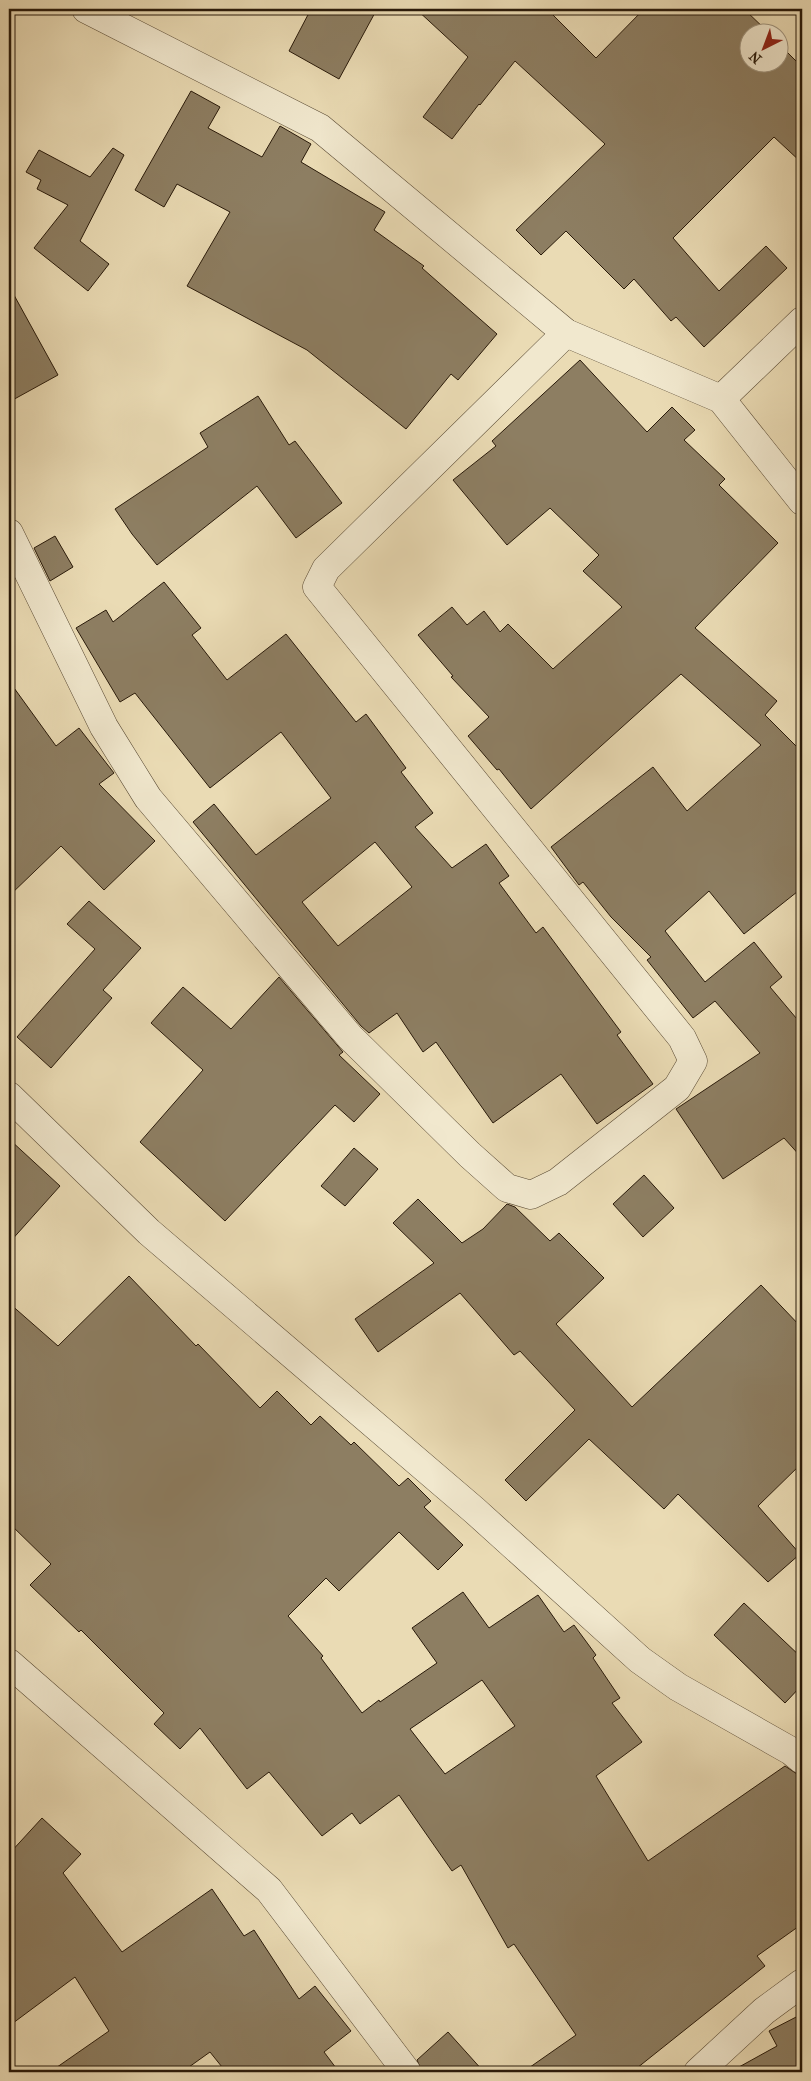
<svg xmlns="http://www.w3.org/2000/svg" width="811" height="2081" viewBox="0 0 811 2081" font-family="'IM FELL French Canon',serif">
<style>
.building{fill:#8d7e62;stroke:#291a0a;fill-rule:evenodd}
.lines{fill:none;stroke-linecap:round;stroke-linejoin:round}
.street-casing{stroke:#594a34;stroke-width:29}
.street{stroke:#f1e8ce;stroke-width:28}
</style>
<rect width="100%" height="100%" fill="#eadbb4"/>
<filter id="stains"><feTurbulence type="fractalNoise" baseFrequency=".004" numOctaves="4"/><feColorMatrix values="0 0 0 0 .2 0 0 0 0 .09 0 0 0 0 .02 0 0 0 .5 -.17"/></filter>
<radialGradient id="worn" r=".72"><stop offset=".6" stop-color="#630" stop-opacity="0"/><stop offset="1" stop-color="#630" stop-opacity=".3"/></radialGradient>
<g class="building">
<polygon points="311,9 377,9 339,79 289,51"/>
<polygon points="416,9 547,9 596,58 644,9 744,9 768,32 748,32 748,62 778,62 778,43 802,67 802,163 774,137 673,238 719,291 766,246 787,268 704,347 676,317 671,321 634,279 624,289 566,231 541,255 516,230 605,144 515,61 480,105 479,104 452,139 423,117 468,57"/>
<polygon points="191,91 220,107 208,128 262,157 280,126 311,144 301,162 385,212 374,230 424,266 422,268 497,334 458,380 451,374 406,429 307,350 187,286 230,212 177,184 164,207 135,190"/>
<polygon points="113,148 124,155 80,241 109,264 88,291 34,248 68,205 37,189 41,180 26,172 39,150 90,177"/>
<polygon points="9,286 58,375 9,402"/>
<polygon points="580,360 647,432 672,407 695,430 684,440 725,479 719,485 778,543 695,628 777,701 765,715 802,752 802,888 744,934 709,891 665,931 705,982 754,942 782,977 770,987 802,1025 802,1158 784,1138 723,1179 676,1109 760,1053 715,1001 693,1018 647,960 651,957 611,917 583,882 579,885 551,847 653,767 687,811 761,745 681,674 531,809 499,769 497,770 468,736 489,717 451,677 453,676 418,635 452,607 467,625 484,611 500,632 508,624 553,669 622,607 583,571 599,555 550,508 507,545 453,480 496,446 492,441"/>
<polygon points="258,396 289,445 295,441 342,503 296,538 257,486 157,565 132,534 115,509 208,447 200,433"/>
<polygon points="55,536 73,567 50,581 34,548"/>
<path d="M 164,582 L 201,628 L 192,635 L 227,680 L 286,634 L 356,722 L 366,714 L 406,768 L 401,772 L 433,813 L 415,827 L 452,868 L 486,844 L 509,876 L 499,883 L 536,933 L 543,927 L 621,1032 L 617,1035 L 653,1084 L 597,1124 L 561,1074 L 493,1123 L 436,1042 L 423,1052 L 397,1013 L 369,1033 L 361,1026 L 193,822 L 214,804 L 256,855 L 331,798 L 281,732 L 210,788 L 135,693 L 120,702 L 76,628 L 106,610 L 113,622 ZM 375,842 L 412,887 L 338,946 L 302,902 Z"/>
<polygon points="9,681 56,746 79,728 114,773 99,784 155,841 104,890 61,846 9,896"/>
<polygon points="89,901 141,948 103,990 112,998 51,1068 17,1037 95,949 67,924"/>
<polygon points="279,977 343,1052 339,1055 380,1094 354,1122 335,1105 225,1221 140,1142 203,1070 151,1023 183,987 231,1029"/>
<polygon points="9,1139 60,1186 9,1243"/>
<polygon points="354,1148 378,1169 345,1206 321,1186"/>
<polygon points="644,1175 674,1208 643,1237 613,1204"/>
<polygon points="418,1199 462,1243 483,1229 507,1204 515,1207 550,1241 559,1233 604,1278 556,1324 632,1407 761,1285 802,1328 802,1463 758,1506 800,1554 768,1582 678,1494 664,1509 589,1439 526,1501 505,1480 575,1410 520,1351 514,1355 460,1293 378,1352 355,1319 434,1263 393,1223"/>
<path d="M 129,1276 L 196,1346 L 198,1344 L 260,1408 L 277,1391 L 311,1425 L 320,1416 L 351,1445 L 354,1442 L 399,1486 L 408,1478 L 431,1501 L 424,1507 L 463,1545 L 438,1570 L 399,1532 L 339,1591 L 326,1578 L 288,1616 L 323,1656 L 321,1658 L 362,1713 L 379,1700 L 380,1702 L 437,1663 L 412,1628 L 463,1592 L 489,1628 L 538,1595 L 564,1632 L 574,1625 L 596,1655 L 593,1658 L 620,1698 L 612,1703 L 642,1742 L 596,1776 L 648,1861 L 785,1766 L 797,1774 L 802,1782 L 802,1924 L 757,1956 L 765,1966 L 632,2072 L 523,2072 L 576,2035 L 514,1944 L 508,1948 L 461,1865 L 452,1871 L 399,1795 L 360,1824 L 352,1813 L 322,1836 L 269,1772 L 247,1789 L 200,1728 L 180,1749 L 154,1724 L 164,1713 L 81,1630 L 79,1632 L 30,1585 L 51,1564 L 9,1523 L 9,1303 L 58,1346 ZM 482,1680 L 515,1726 L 445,1774 L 410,1729 Z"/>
<polygon points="744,1603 802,1658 802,1685 785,1703 714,1635"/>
<polygon points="42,1818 81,1854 63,1873 122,1952 212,1889 244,1936 254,1930 299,1999 315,1986 351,2031 324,2052 339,2072 226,2072 210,2052 182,2072 50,2072 109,2031 75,1977 9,2026 9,1854"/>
<polygon points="802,2014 802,2072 730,2072 777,2046 769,2031"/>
<polygon points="448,2032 484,2072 422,2072 417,2060"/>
</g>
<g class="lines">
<g class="street-casing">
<g id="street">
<polyline points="86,9 320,128 566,333 721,399 802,501"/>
<polyline points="721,399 802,321"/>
<polyline points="9,533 104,727 148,798 350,1037 470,1155 507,1188 531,1195 558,1182 677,1088 693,1061 682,1038 317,587 326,569 566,333"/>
<polyline points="9,1096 149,1232 474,1510 640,1660 678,1687 791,1751 802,1760"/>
<polyline points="9,1663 269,1890 407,2072"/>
<polyline points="698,2072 764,2011 802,1983"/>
</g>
</g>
<use href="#street" class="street"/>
</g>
<rect width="811" height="2081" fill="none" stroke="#eadbb4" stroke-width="30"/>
<rect x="10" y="10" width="791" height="2061" fill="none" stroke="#291a0a" stroke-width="2.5"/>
<rect x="15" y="15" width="781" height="2051" fill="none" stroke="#291a0a"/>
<g transform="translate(764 48) rotate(222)"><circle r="24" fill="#f1e8ce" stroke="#a19680"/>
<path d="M0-4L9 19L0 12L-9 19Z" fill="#8f2418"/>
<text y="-8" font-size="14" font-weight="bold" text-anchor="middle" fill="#291a0a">N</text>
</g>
<rect width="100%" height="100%" filter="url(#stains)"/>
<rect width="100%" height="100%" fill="url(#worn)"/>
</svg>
